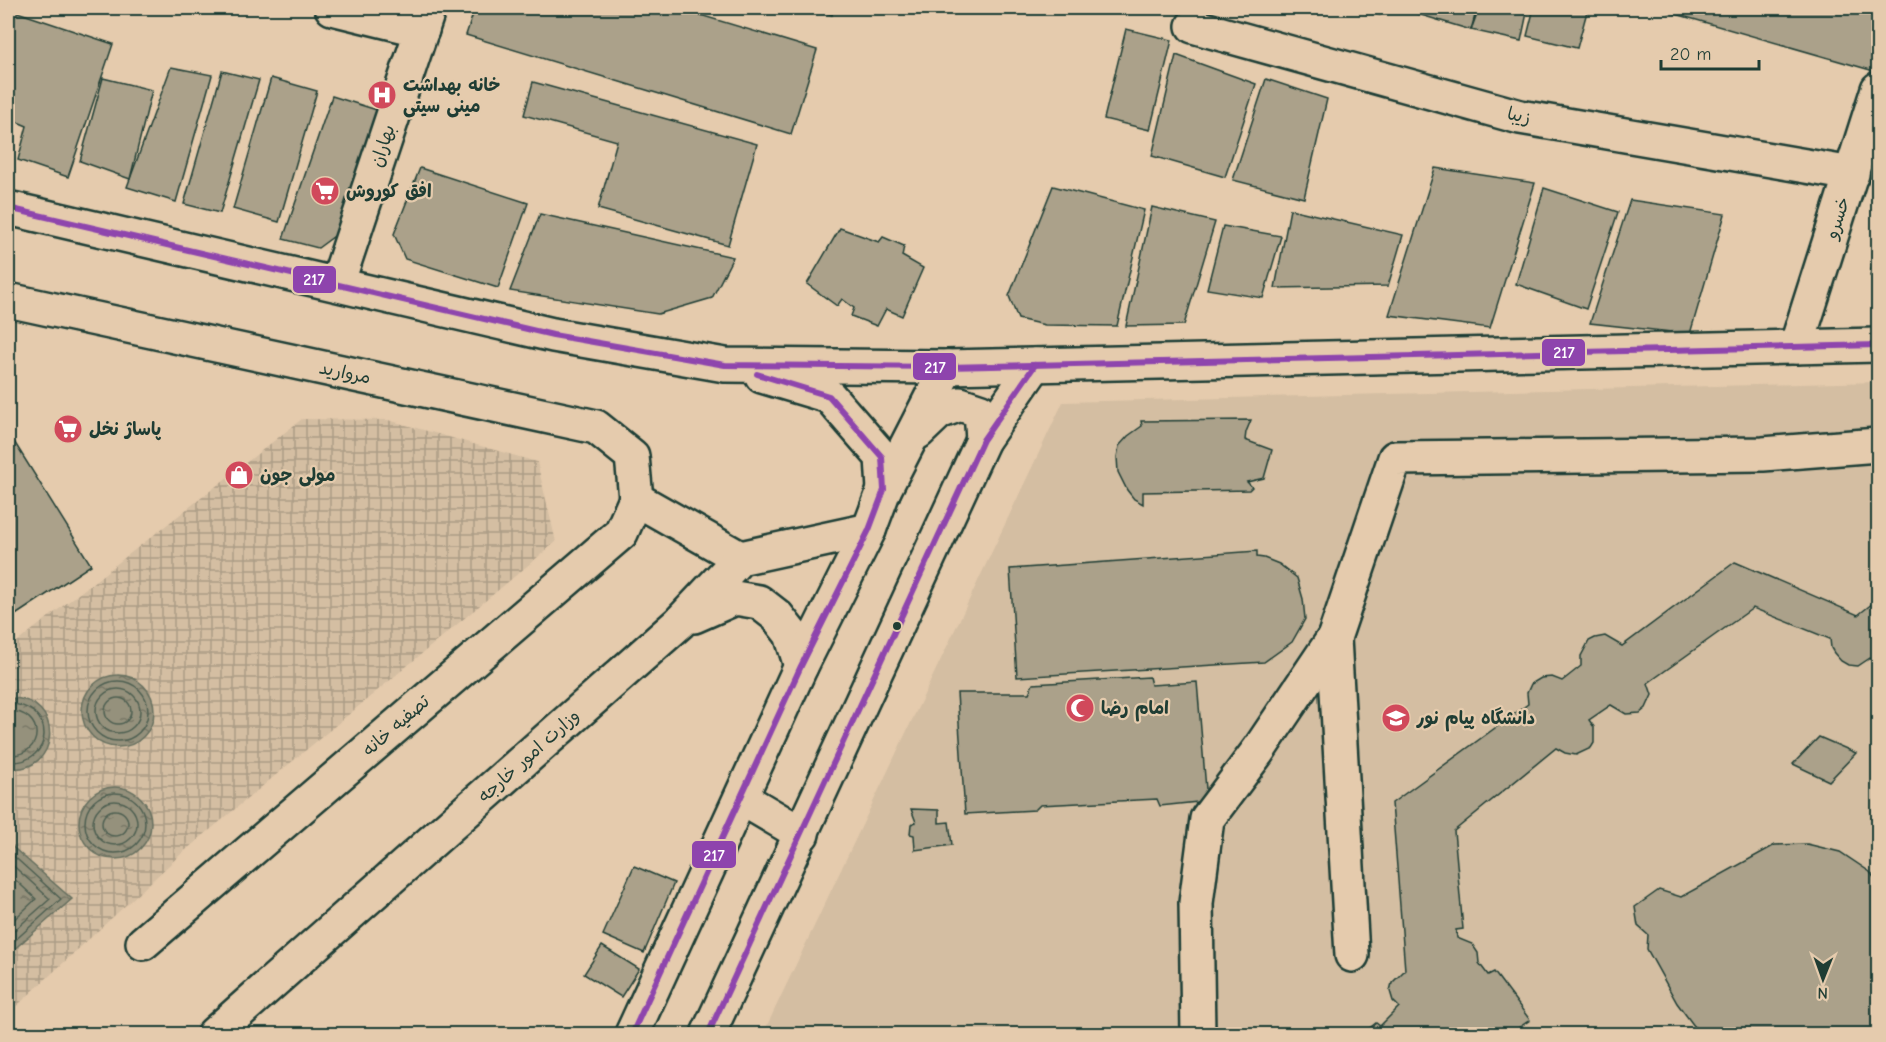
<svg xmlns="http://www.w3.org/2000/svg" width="1886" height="1042" viewBox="0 0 1886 1042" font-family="'Comic Neue','Playpen Sans Arabic',sans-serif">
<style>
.built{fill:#d4bea2}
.industrial{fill:url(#industrial-grid)}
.water{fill:url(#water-ripples);stroke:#666f5f;stroke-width:1.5}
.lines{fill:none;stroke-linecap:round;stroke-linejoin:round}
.shore{stroke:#4e5f51;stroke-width:1.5}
.building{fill:#aba18a;stroke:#1f3d34;stroke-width:1.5}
.minor-casing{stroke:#1f3d34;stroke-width:38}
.secondary-casing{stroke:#1f3d34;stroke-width:38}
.minor{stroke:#e5cbad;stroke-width:33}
.secondary{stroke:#e5cbad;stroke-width:33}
.bus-1-casing{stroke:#e5cbad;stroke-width:10}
.bus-1{stroke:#8e44ad;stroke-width:6}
.bus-dot{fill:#1f3d34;stroke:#e5cbad;stroke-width:2}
.labels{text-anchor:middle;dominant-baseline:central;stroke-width:4.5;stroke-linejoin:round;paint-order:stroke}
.poi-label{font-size:18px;font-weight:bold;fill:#1f3d34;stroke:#e5cbad;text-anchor:start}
.street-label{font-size:18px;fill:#1f3d34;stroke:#e5cbad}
.line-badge{stroke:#e5cbad;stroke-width:2}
.badge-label{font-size:16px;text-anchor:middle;font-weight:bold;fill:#fff}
</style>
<defs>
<pattern id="industrial-grid" width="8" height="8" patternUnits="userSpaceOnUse" patternTransform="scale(1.5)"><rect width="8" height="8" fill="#d4bea2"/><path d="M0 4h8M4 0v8" fill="none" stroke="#ab9c85"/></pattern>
<pattern id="water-ripples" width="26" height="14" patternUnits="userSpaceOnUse" patternTransform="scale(1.5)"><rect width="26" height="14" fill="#95917c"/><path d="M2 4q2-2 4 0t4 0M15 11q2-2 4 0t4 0" fill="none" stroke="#797866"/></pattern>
</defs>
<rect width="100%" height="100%" fill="#e5cbad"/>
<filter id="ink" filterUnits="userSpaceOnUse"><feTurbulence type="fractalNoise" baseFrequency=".0167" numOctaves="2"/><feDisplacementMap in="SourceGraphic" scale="12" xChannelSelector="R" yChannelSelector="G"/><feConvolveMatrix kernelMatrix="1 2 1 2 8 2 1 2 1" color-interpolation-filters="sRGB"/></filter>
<g filter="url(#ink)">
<polygon class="built" points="1878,382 1878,1034 763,1034 1063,402"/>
<polygon class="industrial" points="302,419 388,420 537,462 556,542 181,854 8,1014 8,649"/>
<g class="water">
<circle cx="118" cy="711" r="36"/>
<path d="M 8,698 C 67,696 60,776 8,768 Z"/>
<circle cx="115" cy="823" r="36"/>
<polygon points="8,843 72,899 12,951 8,948"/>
</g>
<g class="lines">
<g class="shore">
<circle cx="118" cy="711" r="30"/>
<circle cx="118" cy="711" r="22"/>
<circle cx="118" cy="711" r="13"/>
<path d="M 8,704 C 57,704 55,765 8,762"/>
<path d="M 8,711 C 46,711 45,757 8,755"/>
<circle cx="115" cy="823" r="30"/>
<circle cx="115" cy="823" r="22"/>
<circle cx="115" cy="823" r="13"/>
<polyline points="8,851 61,899 12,943 8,944"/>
<polyline points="8,861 50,899 8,936"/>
<polyline points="8,873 36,899 8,925"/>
</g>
</g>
<g class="building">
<polygon points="475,8 677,8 817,50 791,134 466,35"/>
<polygon points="810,8 834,8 832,15"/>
<polygon points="1353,8 1383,8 1380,15"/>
<polygon points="1398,8 1477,8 1471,30"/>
<polygon points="1479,8 1528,8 1521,41 1471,30"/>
<polygon points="1534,8 1588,8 1577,48 1527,36"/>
<polygon points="1655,8 1878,8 1878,57 1874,71"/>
<polygon points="8,9 113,44 68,177 18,160 27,126 8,118"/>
<polygon points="1126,29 1172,40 1150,130 1104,119"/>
<polygon points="1176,55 1256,84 1225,177 1152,156"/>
<polygon points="171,67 212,75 176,202 127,187"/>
<polygon points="222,71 259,80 220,213 184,204"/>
<polygon points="103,78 152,90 130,179 80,161"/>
<polygon points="271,78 317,91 279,222 233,209"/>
<polygon points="1266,79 1327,99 1304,198 1233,180"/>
<polygon points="533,82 757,144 728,245 598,209 617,141 524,115"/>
<polygon points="332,96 380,111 345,228 318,248 283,239"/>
<polygon points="420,168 528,203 498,288 405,259 394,234"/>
<polygon points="1435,168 1535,183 1490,328 1389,315"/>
<polygon points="1053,186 1144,210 1117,326 1045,325 1018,319 1009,296"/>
<polygon points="1544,188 1618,212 1586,309 1516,284"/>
<polygon points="1630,200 1725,214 1690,334 1590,323"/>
<polygon points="1152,207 1215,222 1184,325 1126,326"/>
<polygon points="1290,209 1403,235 1388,286 1275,288"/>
<polygon points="540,214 733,257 712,298 658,314 510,291"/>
<polygon points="1223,226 1281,236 1263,298 1207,289"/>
<polygon points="840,228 879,242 883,237 904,246 902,256 923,268 902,316 886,309 877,326 851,316 854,308 842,299 837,306 807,284"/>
<polygon points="1878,233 1878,278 1870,276"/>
<polygon points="1251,420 1246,432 1245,440 1272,450 1264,478 1247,482 1252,487 1249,490 1143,492 1143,504 1134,499 1127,490 1118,472 1117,457 1119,446 1128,436 1142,426 1141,421"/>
<polygon points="8,432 91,565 8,620"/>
<polygon points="1257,551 1257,557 1264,558 1279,564 1297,578 1303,599 1305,619 1292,642 1264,662 1017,677 1010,569"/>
<polygon points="1735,562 1858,615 1878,599 1878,662 1870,658 1858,666 1848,665 1841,661 1834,653 1831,648 1830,639 1753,608 1648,683 1652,695 1646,708 1640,713 1626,714 1611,705 1589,720 1594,727 1594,743 1591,748 1576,755 1565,753 1556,748 1454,831 1463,929 1456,930 1457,938 1472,944 1478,953 1479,963 1488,975 1494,972 1530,1020 1509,1034 1362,1034 1376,1023 1380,1026 1399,1007 1393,1001 1390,991 1392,983 1405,970 1392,803 1528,704 1527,693 1531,684 1541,678 1552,677 1562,681 1581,666 1581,656 1589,641 1595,638 1605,636 1622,646"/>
<polygon points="1149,677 1151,685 1197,682 1207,801 1160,806 1157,799 1040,805 1035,810 965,814 957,693 1029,693 1033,684"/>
<polygon points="1819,737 1856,753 1829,781 1793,764"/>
<polygon points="911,809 939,810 939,823 949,822 952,845 915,850 914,835 910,834 911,824 916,822"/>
<polygon points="1807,844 1840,852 1870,872 1878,883 1878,1033 1700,1034 1677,1003 1647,949 1648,935 1638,926 1635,907 1659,890 1681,897 1775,845"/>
<polygon points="634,866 674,883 644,953 603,935"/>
<polygon points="602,946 639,969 621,997 584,974"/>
</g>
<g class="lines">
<g class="minor-casing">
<g id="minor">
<polyline points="332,8 422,30"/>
<polyline points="1193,26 1520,117 1852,174"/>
<polyline points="337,284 429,8"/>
<polyline points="1796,347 1878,89"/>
<polyline points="1334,638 1352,955"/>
<polyline points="143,943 621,533 636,499"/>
<polyline points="1198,1034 1196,903 1207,819 1258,751 1334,638 1395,458 1763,454 1878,445"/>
</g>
</g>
<g class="secondary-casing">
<g id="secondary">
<polyline points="8,208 553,335 725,365 947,367 1878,345"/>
<polyline points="8,300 596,427 632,456 636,499 740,558"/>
<polyline points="762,376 829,396 882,457 884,490"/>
<polyline points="918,432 939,412 960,404 981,411 983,440"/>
<polyline points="694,616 735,598 759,602 777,616 791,634 801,666"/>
<polyline points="741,798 802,834"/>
<polyline points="214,1034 679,623 740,558 869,530"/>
<polyline points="632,1034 801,666 869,530 884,490 947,367"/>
<polyline points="708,1034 983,440 1035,365"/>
</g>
</g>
<use href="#minor" class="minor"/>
<use href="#secondary" class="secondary"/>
<g class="bus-1-casing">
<g id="bus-1">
<polyline points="8,208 553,335 725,365 947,367 1878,345"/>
<polyline points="632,1034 801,666 869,530 884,490 882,457 829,396 757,374"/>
<polyline points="708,1034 983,440 1035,365"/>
</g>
</g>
<use href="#bus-1" class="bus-1"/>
</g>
</g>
<defs>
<g id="hospital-disc" transform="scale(1.5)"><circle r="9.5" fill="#d1495b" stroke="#e5cbad"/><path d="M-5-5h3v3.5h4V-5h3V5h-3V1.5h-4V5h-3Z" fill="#fff"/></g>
<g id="supermarket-disc" transform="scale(1.5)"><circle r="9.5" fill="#d1495b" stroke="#e5cbad"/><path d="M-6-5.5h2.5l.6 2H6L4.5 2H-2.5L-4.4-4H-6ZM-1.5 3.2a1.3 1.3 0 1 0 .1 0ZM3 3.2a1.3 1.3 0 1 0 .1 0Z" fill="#fff"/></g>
<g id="shop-disc" transform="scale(1.5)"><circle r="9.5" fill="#d1495b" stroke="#e5cbad"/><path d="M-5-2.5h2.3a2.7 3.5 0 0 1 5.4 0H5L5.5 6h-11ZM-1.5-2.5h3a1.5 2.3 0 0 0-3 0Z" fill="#fff"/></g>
<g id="mosque-disc" transform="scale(1.5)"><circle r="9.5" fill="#d1495b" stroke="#e5cbad"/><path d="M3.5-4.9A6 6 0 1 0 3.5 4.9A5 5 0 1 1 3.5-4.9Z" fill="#fff"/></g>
<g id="university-disc" transform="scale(1.5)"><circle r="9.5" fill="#d1495b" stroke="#e5cbad"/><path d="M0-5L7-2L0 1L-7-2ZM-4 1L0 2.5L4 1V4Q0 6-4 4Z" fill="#fff"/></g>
</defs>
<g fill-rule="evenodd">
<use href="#hospital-disc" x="382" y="95"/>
<use href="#supermarket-disc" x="325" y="191"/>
<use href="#supermarket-disc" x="68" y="429"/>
<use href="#shop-disc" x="239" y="475"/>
<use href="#mosque-disc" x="1080" y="708"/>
<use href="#university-disc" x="1396" y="718"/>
</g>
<circle class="bus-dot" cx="897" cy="626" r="5"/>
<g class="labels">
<g class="poi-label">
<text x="403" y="85">خانه بهداشت<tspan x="403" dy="21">مینی سیتی</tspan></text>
<text x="346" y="191">افق کوروش</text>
<text x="89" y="429">پاساژ نخل</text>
<text x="260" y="475">مولی جون</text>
<text x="1101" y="708">امام رضا</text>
<text x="1417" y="718">دانشگاه پیام نور</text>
</g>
<g class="street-label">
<text transform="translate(1519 116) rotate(13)">زیبا</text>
<text transform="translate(383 146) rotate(-72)">بهاران</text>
<text transform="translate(1838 218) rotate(-72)">خسرو</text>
<text transform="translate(345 373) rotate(12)">مروارید</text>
<text transform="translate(396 726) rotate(-41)">تصفیه خانه</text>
<text transform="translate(529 756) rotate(-42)">وزارت امور خارجه</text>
</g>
</g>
<g class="line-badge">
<rect x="292" y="265" width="45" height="29" rx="6" fill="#8e44ad"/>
<rect x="1541" y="338" width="45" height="29" rx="6" fill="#8e44ad"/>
<rect x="912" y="352" width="45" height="29" rx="6" fill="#8e44ad"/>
<rect x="691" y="840" width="46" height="29" rx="6" fill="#8e44ad"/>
</g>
<g class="badge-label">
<text x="314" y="285">217</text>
<text x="1564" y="358">217</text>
<text x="935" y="373">217</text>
<text x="714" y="861">217</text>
</g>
<rect width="1886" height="1042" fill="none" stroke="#e5cbad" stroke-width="30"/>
<rect x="15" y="15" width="1856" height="1012" fill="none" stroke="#1f3d34" stroke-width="2" filter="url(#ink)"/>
<g transform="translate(1823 979) rotate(181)" stroke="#e5cbad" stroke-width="4.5" paint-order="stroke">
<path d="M0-4.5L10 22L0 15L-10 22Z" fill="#1f3d34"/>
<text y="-9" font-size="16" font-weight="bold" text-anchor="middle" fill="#1f3d34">N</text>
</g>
<path d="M1661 60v9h98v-9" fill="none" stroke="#1f3d34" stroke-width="3"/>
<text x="1670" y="60" font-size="18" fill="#1f3d34" stroke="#e5cbad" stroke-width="4.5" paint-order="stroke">20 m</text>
</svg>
